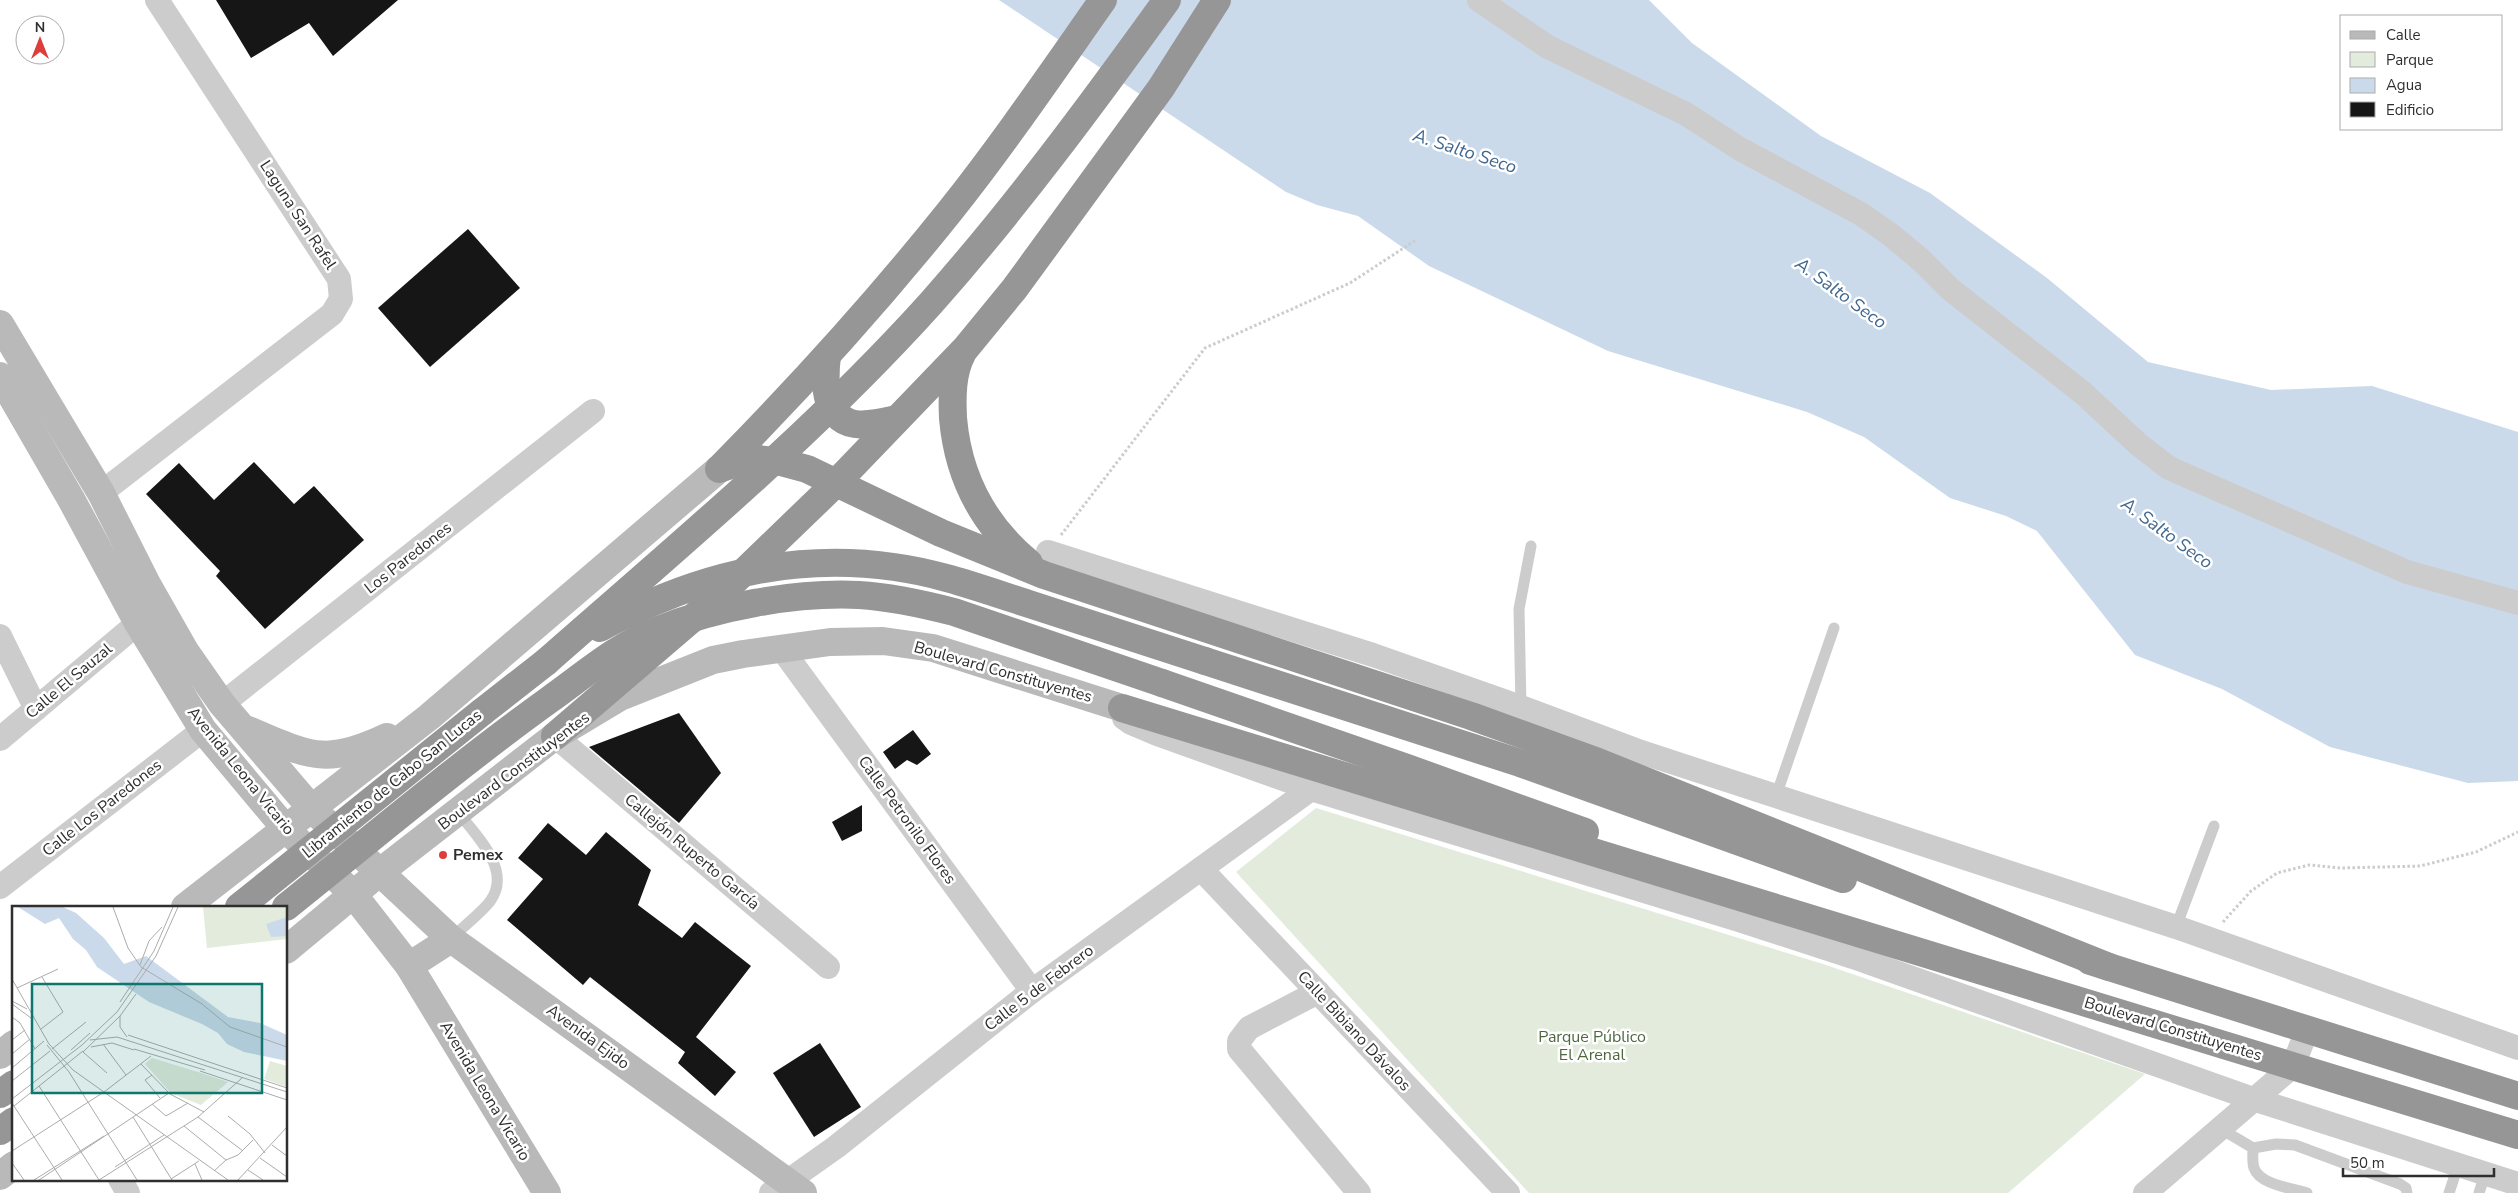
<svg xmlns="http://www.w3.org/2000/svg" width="2518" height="1193" viewBox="0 0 2518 1193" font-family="'Nunito Sans',sans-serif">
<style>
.green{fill:#e3ebdd}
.water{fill:#cadaea}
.building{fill:#161616}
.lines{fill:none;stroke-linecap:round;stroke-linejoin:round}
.path{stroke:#ccc;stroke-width:3;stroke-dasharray:2.5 2.5;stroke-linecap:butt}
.lane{stroke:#ccc;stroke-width:11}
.street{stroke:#ccc;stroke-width:24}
.secondary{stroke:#b9b9b9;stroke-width:28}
.highway{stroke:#969696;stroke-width:28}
.highway-bridge{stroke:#969696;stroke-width:28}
.poi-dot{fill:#dd3e39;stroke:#fff;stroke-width:2}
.labels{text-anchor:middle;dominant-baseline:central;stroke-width:5;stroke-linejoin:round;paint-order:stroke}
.street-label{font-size:16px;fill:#2f2f2f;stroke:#fff}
.poi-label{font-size:16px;font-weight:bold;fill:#2f2f2f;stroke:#fff;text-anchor:start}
.park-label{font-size:16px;fill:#4d683e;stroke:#fff}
.water-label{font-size:18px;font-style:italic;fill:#40678d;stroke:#fff}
.inset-road{fill:none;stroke:#acacac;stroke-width:1}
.view{fill:#0f766e;fill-opacity:0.15;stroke:#0f766e;stroke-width:2.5}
.inset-edge{fill:none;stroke:#2f2f2f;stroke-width:2.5}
</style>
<rect width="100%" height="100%" fill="#fff"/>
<polygon class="green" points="1316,808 1823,964 2145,1074 2008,1193 1529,1193 1236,872"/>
<polygon class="water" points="999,0 1649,0 1692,43 1821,136 1930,193 2047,278 2148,362 2271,390 2372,386 2518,432 2518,781 2468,783 2330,747 2222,689 2135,655 2037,531 2006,516 1950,498 1864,437 1807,412 1608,351 1429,266 1358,216 1317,205 1286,192"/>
<g class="building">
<polygon points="216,0 398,0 333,56 309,23 251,58"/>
<polygon points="468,229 520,288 430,367 378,308"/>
<polygon points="254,462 294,504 314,486 364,540 265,629 216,576 220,571 146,494 179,463 214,500"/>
<polygon points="679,713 721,773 679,823 589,747"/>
<polygon points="913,730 931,754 917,765 907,760 895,769 883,752"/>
<polygon points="862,805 862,831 842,841 832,822"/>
<polygon points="548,823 586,855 606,832 651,870 638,905 682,938 695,922 751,966 696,1037 736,1072 715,1096 678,1063 685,1052 590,977 583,985 507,920 543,879 518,858"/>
<polygon points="820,1043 861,1107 814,1137 773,1073"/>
</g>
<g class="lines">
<g class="path">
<polyline points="1061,535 1205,348 1350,283 1416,240"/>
<polyline points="2223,922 2251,891 2277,873 2309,865 2341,868 2420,866 2476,852 2518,832"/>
</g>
<g class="lane">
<polyline points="1521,707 1519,609 1531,546"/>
<polyline points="1776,796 1834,628"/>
<polyline points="2176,927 2214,826"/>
<path d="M 451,939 C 463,927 476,917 487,905 C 516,873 477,837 458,812"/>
<polyline points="2221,1129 2253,1148 2276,1144 2295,1145 2400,1184 2406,1188 2407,1193"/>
<path d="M 2253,1148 C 2253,1154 2252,1162 2254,1168 C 2260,1185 2292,1188 2307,1193"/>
<polyline points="2449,1193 2458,1166"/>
<polyline points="2479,1193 2485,1174"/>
</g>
<g class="street">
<polyline points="1479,0 1548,47 1686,114 1740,149 1861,214 1891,235 1921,260 1950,289 2083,393 2138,444 2169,468 2407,572 2518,603"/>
<polyline points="101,493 332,314 341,299 339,279 157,0"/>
<polyline points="1048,552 1373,655 1521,707 1641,752 2176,927 2518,1048"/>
<polyline points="0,636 36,709"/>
<polyline points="781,648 1032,991"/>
<polyline points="222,704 593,411"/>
<polyline points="1124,718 1131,723 1157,734 1311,789 1739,920 1853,957 2256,1100 2518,1184"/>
<polyline points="555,736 828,967"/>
<polyline points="0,739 138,623"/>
<polyline points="1201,869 1508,1193"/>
<polyline points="0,887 203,730"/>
<polyline points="1318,992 1249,1028 1239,1041 1239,1049 1359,1193"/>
<polyline points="120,1179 128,1193"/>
<polyline points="771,1193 836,1147 1032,991 1311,789"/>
<polyline points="2145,1193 2293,1066 2307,1030"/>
</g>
<g class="secondary">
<polyline points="0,324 101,493 148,586 185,651 222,704 311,808 451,939 803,1193"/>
<polyline points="0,376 71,499 138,623 203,730 285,828 353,894 409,966 547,1193"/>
<path d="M 248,730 C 309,755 324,767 387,737"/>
<polyline points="185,907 429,717 719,469"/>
<polyline points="286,950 380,872 555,736 620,697 713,660 743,654 830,642 883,641 933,648 1122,708"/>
<polyline points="409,966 451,939"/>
<polyline points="0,1055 14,1044"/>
<polyline points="0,1176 14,1165"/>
</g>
<g class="highway">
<path d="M 962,354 C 952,373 952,396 953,418 C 958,477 983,525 1029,563"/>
<path d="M 827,356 C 824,379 823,419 855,424 C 868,426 884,422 897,419"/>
<path d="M 720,468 C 801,386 878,301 950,211 C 1004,143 1053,71 1103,0"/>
<polyline points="719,469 745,460 758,459 781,462 807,469 941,533 1044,575 1471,716 1598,762 2109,967"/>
<polyline points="1205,661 1520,763 1843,879"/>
<polyline points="1162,683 1407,768 1585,832"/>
<polyline points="1122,708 2518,1135"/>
<polyline points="482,712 546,662"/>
<polyline points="555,736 722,593 836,483 965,349 1015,288 1161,88 1217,0"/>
<polyline points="2090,961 2518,1096"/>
<polyline points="0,1094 14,1084"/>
<polyline points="0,1131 14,1121"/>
</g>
<g class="highway-bridge">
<path d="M 600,628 C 616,618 634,611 651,603 C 729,569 809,555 894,567 C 940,573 985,590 1029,604 C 1087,623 1146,642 1205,661"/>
<path d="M 546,662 C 678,546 813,434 931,303 C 1016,207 1092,104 1167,0"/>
<polyline points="239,907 482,712"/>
<path d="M 286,907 C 373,837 459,765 549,700 C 583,676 617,646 656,631 C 714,607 795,592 859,595 C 891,597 923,604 954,612 L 1162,683"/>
</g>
</g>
<circle class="poi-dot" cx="443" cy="855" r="5"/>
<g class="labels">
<g class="street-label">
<text transform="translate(298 215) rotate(57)">Laguna San Rafel</text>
<text transform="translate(408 558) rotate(-38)">Los Paredones</text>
<text transform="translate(1003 672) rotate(16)">Boulevard Constituyentes</text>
<text transform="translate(69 681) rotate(-40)">Calle El Sauzal</text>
<text transform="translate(241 771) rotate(51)">Avenida Leona Vicario</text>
<text transform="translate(514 771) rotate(-37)">Boulevard Constituyentes</text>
<text transform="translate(392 784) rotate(-39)">Libramiento de Cabo San Lucas</text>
<text transform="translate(102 808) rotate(-38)">Calle Los Paredones</text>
<text transform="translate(907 820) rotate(54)">Calle Petronilo Flores</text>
<text transform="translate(692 852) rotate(40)">Callejón Ruperto García</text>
<text transform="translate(1039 988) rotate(-37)">Calle 5 de Febrero</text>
<text transform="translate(2173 1029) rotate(17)">Boulevard Constituyentes</text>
<text transform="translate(1354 1031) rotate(47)">Calle Bibiano Dávalos</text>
<text transform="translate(588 1037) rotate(36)">Avenida Ejido</text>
<text transform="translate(485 1091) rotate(59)">Avenida Leona Vicario</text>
</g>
<g class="poi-label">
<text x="453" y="855">Pemex</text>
</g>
<g class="park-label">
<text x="1592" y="1037">Parque Público<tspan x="1592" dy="18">El Arenal</tspan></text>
</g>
<g class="water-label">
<text transform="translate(1465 151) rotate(18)">A. Salto Seco</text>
<text transform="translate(1841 293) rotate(36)">A. Salto Seco</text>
<text transform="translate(2167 533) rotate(36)">A. Salto Seco</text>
</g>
</g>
<g transform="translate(12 906)">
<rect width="275" height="275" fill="#fff"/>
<path d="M 191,1 L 275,1 L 275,33 L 195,42 ZM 140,152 L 186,166 L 216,176 L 189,199 L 159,187 L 133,158 ZM 258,155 L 275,160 L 275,181 L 252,173 Z" fill="#e3ebdd"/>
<path d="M 6,1 L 51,1 L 64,7 L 92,32 L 112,58 L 134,50 L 216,111 L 248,117 L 275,129 L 275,155 L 232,146 L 215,138 L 206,127 L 190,118 L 137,96 L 85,61 L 74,44 L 61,33 L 47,12 L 33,18 ZM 275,11 L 275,30 L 259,31 L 254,18 Z" fill="#cadaea"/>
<path class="inset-road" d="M 101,1 L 116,42 L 129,61 L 190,98 L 218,121 L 275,141M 128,59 L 137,35 L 150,21M 0,73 L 37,138 L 61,164 L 216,274M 5,82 L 46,63M 0,95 L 15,103M 108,96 L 142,45 L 161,1M 0,98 L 19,112M 108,110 L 108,121 L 115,131M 0,111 L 8,117 L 23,143M 29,123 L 51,106 L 30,71M 116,129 L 275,182M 0,134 L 13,124M 78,134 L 105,131 L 275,186M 91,138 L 114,169M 35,139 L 57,166 L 125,274M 79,141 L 100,137 L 122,144M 40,143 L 74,116M 122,143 L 193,164M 59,144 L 78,127M 71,146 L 95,167M 71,146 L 108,110 L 124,88M 0,148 L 18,133M 129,158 L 158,188 L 192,206M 0,162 L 32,135M 188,165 L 275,194M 140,169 L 133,174 L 148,192M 0,175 L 38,145M 27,180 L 87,274M 0,193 L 70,139 L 105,106 L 144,50 L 166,1M 0,197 L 50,274M 140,198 L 154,210 L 176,197M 2,200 L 71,145M 216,210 L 238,228 L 253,247M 121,211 L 160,274M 186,211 L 231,245M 172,220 L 214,254M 260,239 L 275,250M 0,245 L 92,186 L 139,150M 248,252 L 275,271M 0,257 L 12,274M 183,258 L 190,274M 103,261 L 152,229M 236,264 L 251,274M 202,265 L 214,254 L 226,249 L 241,234M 159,273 L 187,255M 22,274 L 92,230M 27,274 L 157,187M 87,274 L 186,211 L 230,172M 226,274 L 275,221"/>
<path class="view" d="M 20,78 L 250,78 L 250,187 L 20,187 Z"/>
<rect width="275" height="275" class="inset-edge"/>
</g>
<rect x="2340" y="15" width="162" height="115" fill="#ffffff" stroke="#acacac"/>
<rect x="2350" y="31" width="25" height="8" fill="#b9b9b9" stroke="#acacac"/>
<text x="2386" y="40" font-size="15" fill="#2f2f2f">Calle</text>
<rect x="2350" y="52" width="25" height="15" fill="#e3ebdd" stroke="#acacac"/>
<text x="2386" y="65" font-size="15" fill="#2f2f2f">Parque</text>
<rect x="2350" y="78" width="25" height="15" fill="#cadaea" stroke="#acacac"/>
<text x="2386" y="90" font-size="15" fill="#2f2f2f">Agua</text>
<rect x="2350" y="102" width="25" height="15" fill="#161616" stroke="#acacac"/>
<text x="2386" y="115" font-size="15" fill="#2f2f2f">Edificio</text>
<g transform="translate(40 40)"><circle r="24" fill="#ffffff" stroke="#acacac"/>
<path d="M0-4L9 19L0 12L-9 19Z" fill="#dd3e39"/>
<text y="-8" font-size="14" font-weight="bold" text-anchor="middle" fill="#2f2f2f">N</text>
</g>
<path d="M2343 1168v8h151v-8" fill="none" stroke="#2f2f2f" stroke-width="2.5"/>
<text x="2350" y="1168" font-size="15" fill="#2f2f2f" stroke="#ffffff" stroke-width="4" paint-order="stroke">50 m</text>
</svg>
